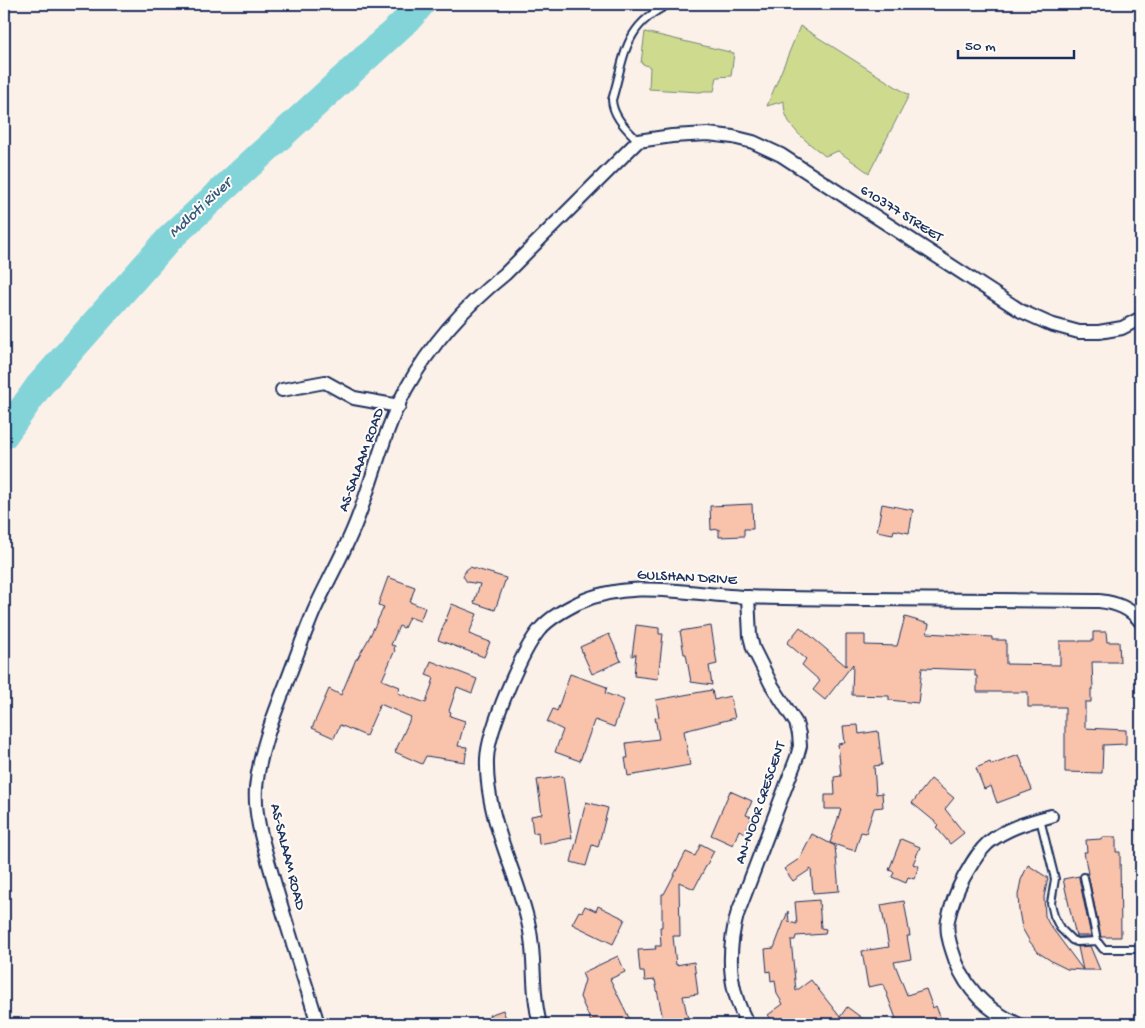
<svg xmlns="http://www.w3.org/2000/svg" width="1145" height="1028" viewBox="0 0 1145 1028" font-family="'Gochi Hand',sans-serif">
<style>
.green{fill:#cedb8f;stroke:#748576}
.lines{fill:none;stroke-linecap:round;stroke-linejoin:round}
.river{stroke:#83d4d9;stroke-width:28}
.building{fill:#f9c3ab;stroke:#1b2f5e}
.lane-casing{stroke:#1b2f5e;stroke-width:10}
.street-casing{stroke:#1b2f5e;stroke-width:16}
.lane{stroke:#fdfcf7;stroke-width:6}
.street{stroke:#fdfcf7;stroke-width:12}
.labels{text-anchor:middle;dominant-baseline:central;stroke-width:4;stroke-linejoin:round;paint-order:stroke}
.street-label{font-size:15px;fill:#1b2f5e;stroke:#fdfcf7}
.water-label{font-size:16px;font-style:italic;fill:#35587d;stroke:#fdfcf7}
</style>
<rect width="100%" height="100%" fill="#fcf1e8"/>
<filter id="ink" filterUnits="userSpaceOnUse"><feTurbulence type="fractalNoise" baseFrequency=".02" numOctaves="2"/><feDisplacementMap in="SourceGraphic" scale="10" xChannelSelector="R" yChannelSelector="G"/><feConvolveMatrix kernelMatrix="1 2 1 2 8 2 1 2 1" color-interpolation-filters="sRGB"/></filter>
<g filter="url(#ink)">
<g class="green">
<path d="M 800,26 L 909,95 L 869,173 L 838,151 L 825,156 C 807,141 783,127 784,101 L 767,106 Z"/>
<polygon points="645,32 734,53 731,76 717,77 714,91 704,91 700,92 649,89 650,67 641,63"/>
</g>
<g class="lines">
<polyline class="river" points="4,435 39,386 170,238 410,17 421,4"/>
</g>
<g class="building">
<polygon points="752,504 753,529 744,529 744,536 719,537 719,529 711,530 710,506"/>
<polygon points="882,504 913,510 909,533 894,530 893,534 877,531"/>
<polygon points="470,567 506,578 495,610 474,603 480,584 467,582 463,576 466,570"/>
<polygon points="388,577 415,587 410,602 425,608 420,621 409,617 404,628 399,626 391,645 395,646 394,649 395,650 382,680 400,687 398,693 426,703 434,678 426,675 431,661 477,679 472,693 457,687 449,711 451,712 450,716 465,721 458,746 467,747 465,762 426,756 422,764 395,752 411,717 380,704 366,736 340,725 334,738 312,728 329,689 341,695 356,659 357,659 368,640 384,607 378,605"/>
<polygon points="452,604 477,614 469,634 490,642 484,657 438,640"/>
<polygon points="905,617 929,624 927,633 992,637 992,640 1006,640 1006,664 1060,665 1060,641 1093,641 1093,632 1106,632 1107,642 1119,642 1120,662 1092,662 1093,689 1091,689 1091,702 1085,702 1085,728 1126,730 1126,744 1103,745 1102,773 1065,772 1065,707 1028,707 1028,692 977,692 977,676 975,676 975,670 922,668 918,703 889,700 889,696 852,695 853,664 825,700 813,690 820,681 802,665 806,659 787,643 800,627 846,666 846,635 865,635 865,645 897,646"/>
<polygon points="636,625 659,628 659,634 663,634 658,679 634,676 636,654 632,656"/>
<polygon points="711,626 717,664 709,666 712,685 691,682 686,654 684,654 680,631"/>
<polygon points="609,634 621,661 592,674 580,647"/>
<polygon points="570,674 607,687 605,693 624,700 614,727 595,720 594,721 580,761 555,752 563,730 547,722 553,709 557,711"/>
<polygon points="712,690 714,700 730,696 735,718 684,731 690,765 628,776 625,758 628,758 626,743 659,739 655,718 659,717 656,700"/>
<polygon points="858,725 859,734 878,731 882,765 874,766 876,794 882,793 883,807 874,808 866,833 861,832 855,851 830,843 841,809 825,809 825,795 835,795 834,777 841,776 838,744 845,743 843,726"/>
<polygon points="1019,755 1032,790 997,803 991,786 984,789 976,768 990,762 991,765"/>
<polygon points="563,776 572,838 539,844 538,832 533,833 531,816 542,814 537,780"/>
<polygon points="931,779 954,798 945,809 964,833 950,844 936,827 939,825 912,803"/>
<polygon points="730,791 752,801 746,815 752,817 745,833 739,830 733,845 711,835"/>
<polygon points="586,802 608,808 598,847 592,845 586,866 571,862"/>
<polygon points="812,834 835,846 839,891 813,893 811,869 793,881 784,869 799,859"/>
<polygon points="1102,837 1116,837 1116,852 1120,852 1121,937 1101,937 1088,874 1084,852 1087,852 1086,840 1101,839"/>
<polygon points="901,839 920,847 913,864 919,866 914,879 908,877 906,883 892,877 894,872 889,870"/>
<polygon points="701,844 714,851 694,889 679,882 680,936 673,936 676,965 694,962 698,994 683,996 689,1024 664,1024 655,980 645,981 644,972 640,972 638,950 656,949 655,946 661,946 660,927 662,927 662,894 664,894 686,852 695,856"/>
<polygon points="1028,865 1048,878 1044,897 1045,916 1049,924 1083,970 1067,969 1053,962 1039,953 1030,942 1022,928 1019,911 1018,895 1021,880"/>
<polygon points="1079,876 1079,878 1091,936 1076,936 1063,879"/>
<polygon points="819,900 821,928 826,929 825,934 796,936 795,940 791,940 796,991 811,980 840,1017 847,1007 870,1024 775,1024 768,1015 783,1004 777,994 775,980 771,981 770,971 767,972 765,949 774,948 788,911 789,922 797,924 795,902"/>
<polygon points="904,901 910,936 907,936 911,959 894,962 907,995 926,989 933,1008 936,1006 943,1024 898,1024 883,984 868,987 862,951 889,947 881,905"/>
<polygon points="585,906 596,911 598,906 625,919 613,944 572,924 579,911 582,912"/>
<polygon points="1090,946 1100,970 1083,970 1078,947"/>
<polygon points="618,956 625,972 610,979 632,1024 592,1024 580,997 585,980 582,973"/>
<polygon points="503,1010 508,1024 492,1024 489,1015"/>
</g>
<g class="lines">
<g class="lane-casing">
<g id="lane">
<path d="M 638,141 C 627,129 613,117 612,100 C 625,57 623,25 670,4"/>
<polyline points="1040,819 1055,879 1051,903 1054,916 1060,928 1072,940 1077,942 1097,941 1103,949 1141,949"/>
<polyline points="1084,877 1097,941"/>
</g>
</g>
<g class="street-casing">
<g id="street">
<polyline points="282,390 325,382 354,398 399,406"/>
<path d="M 318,1024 C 303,975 287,927 273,878 C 265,849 254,819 256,788 C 259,754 272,720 284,689 C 294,663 303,637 314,611 C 327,582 343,555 355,525 C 373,481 383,432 406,389 C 431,344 465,306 505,274 L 638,141 L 672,136 L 708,134 L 733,137 L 753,142 L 781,155 L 1021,311 L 1050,324 L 1079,332 L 1099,332 L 1122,328 L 1141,318"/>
<path d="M 540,1024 C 531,992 536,958 529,926 C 517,870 485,819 487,759 C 488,731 522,649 541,628 C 551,617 564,610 578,603 C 631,578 692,595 748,597 C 788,599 828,598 867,599 C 945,600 1022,600 1099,601 C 1117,603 1130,608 1141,622"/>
<path d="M 748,1024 C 728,990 727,953 737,915 L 797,757 L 800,746 L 799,734 L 796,723 L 771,684 L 753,648 L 750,636 L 748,597"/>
<path d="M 1018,1024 C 985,1010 962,985 952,950 C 949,941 946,930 948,920 C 951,906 957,890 964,877 C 971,865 977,853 988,843 C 1006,828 1029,822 1051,816"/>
</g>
</g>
<use href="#lane" class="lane"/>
<use href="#street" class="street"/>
</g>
</g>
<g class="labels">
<g class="street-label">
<text transform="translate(901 214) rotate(32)">610377 STREET</text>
<text transform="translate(362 460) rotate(-70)">AS-SALAAM ROAD</text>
<text transform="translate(687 578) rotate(3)">GULSHAN DRIVE</text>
<text transform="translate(761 803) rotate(-71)">AN-NOOR CRESCENT</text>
<text transform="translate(287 857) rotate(76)">AS-SALAAM ROAD</text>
</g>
<g class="water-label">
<text transform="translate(201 209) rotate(-43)">Mdloti River</text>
</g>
</g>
<rect width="1145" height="1028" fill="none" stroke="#fdfcf7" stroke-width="20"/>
<rect x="10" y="10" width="1125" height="1008" fill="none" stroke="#1b2f5e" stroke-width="2" filter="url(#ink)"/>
<path d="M958 50v8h116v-8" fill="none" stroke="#1b2f5e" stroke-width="2.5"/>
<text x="965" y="50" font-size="15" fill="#1b2f5e" stroke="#fdfcf7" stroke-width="4" paint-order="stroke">50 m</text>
</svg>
